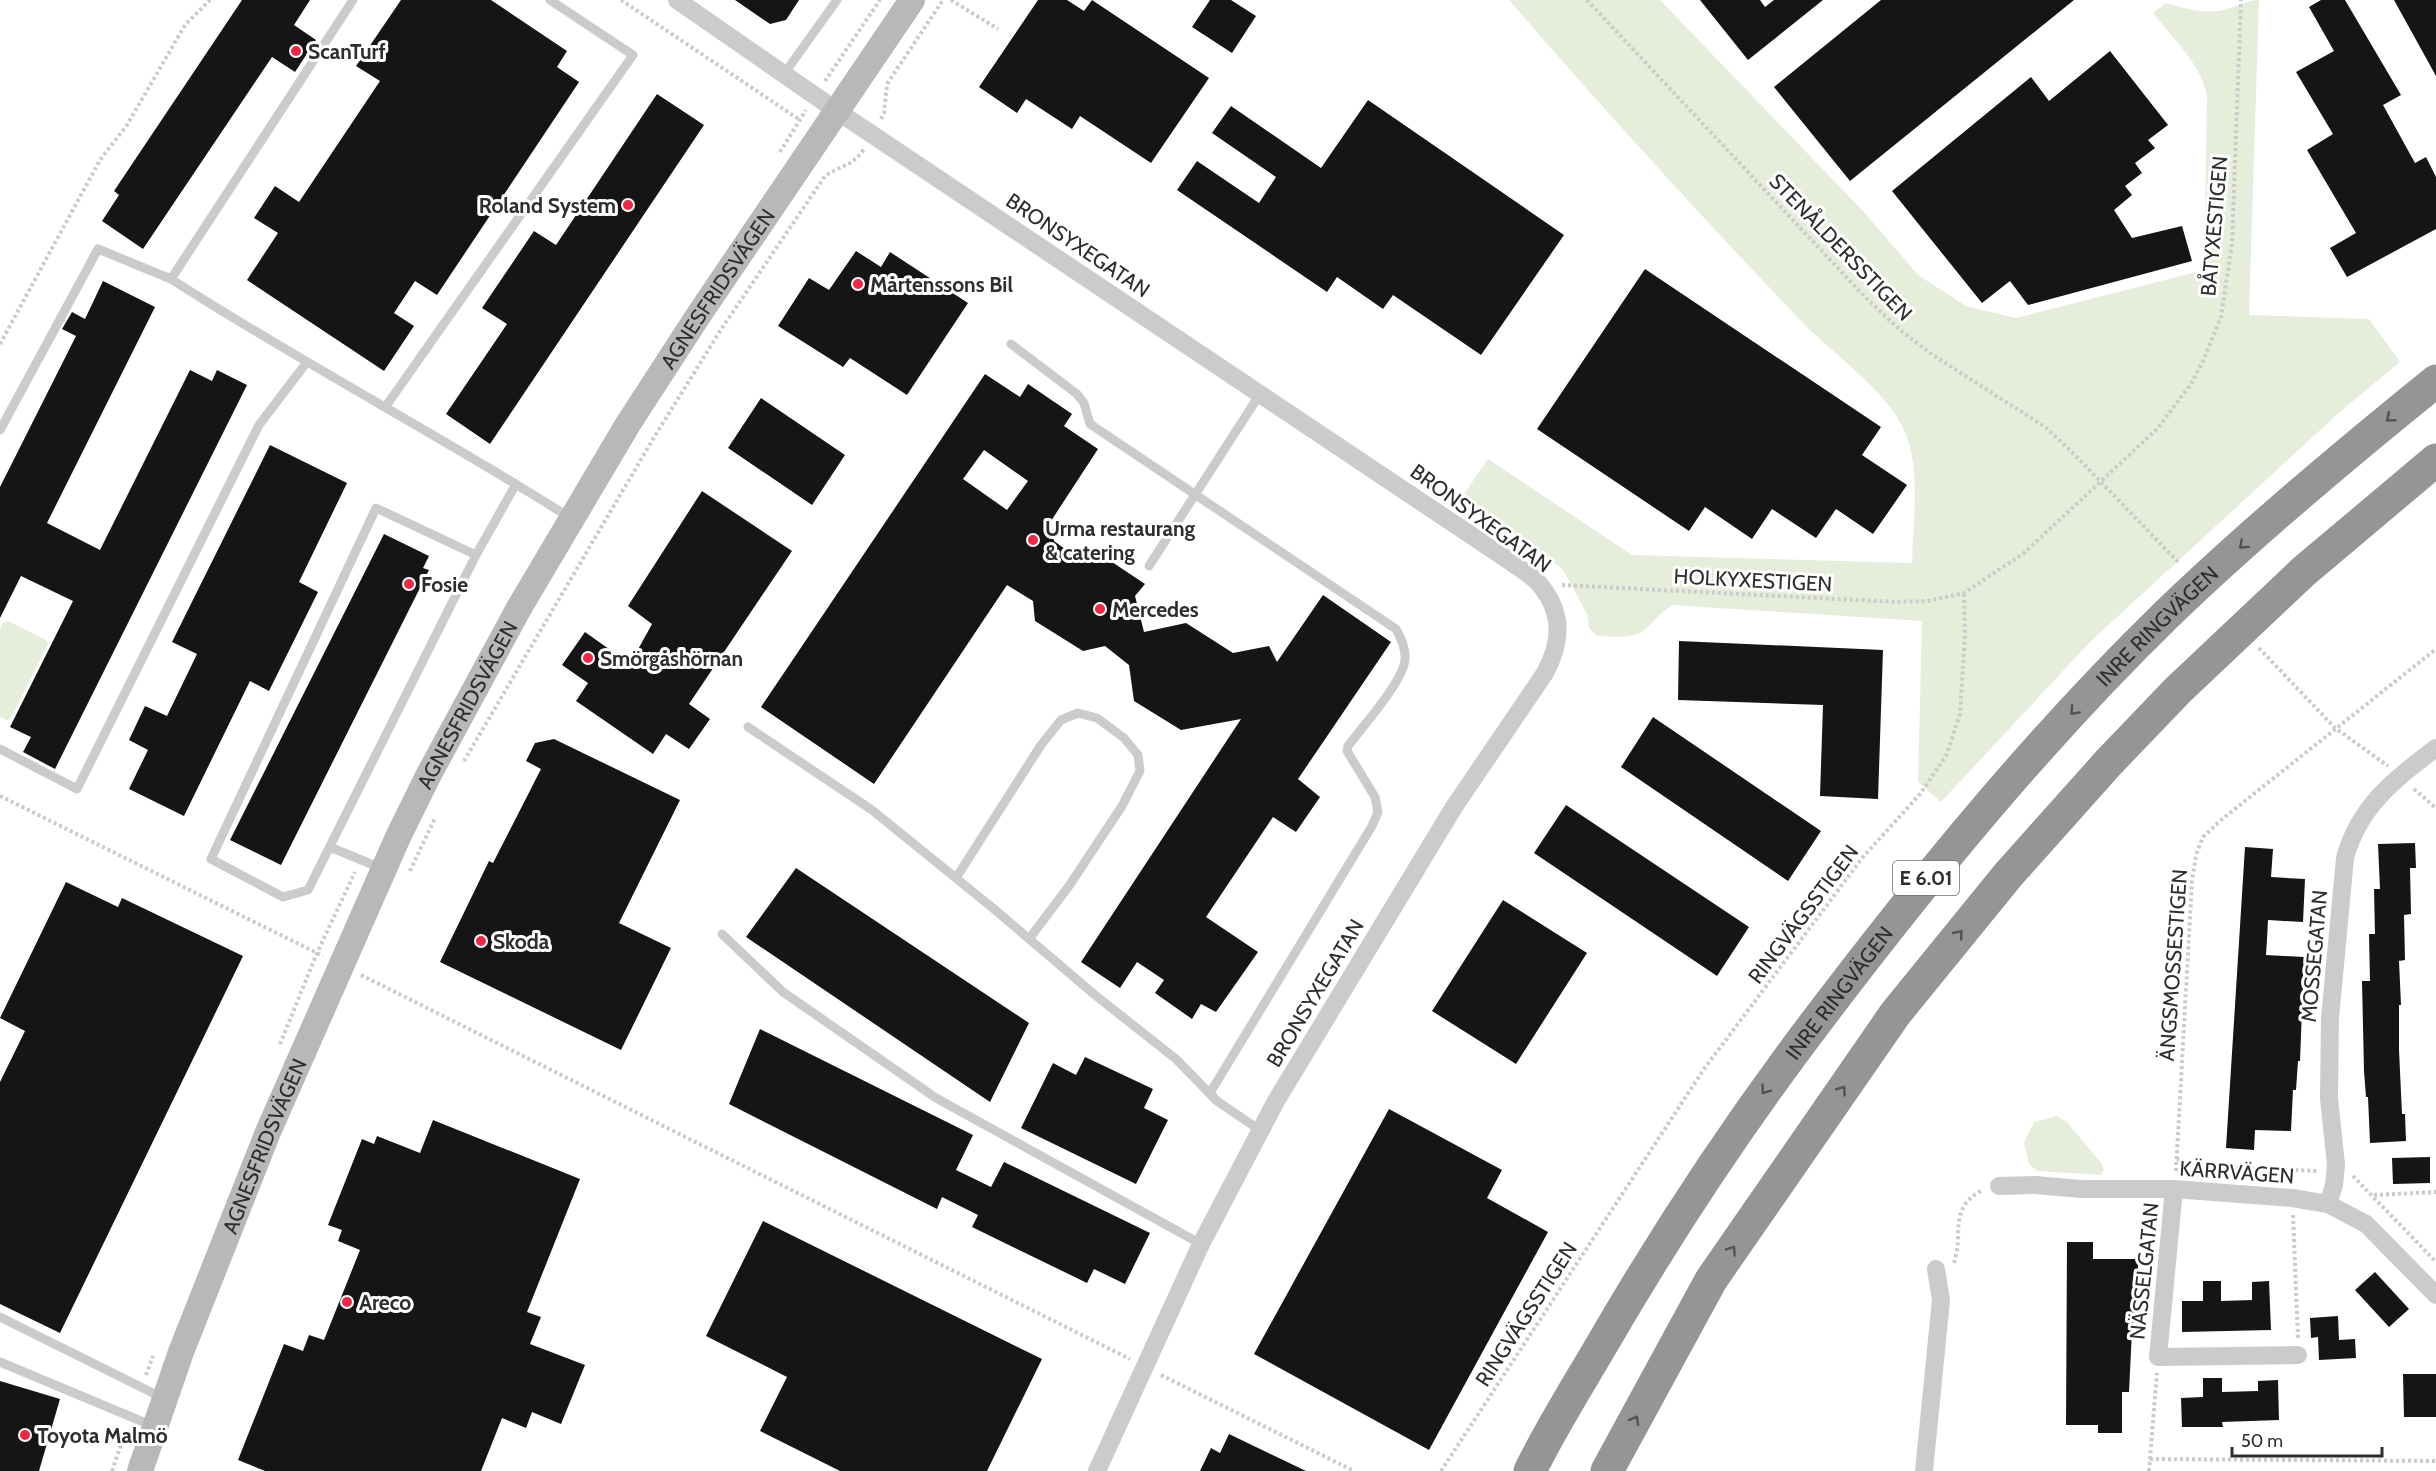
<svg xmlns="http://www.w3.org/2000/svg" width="2436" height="1471" viewBox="0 0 2436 1471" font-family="Cabin,sans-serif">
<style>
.green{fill:#e6eddb}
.building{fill:#151515;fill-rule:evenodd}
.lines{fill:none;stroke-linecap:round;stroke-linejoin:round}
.path{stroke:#cbcbcb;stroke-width:4;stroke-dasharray:3 3;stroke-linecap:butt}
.lane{stroke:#cbcbcb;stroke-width:9}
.street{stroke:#cbcbcb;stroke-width:18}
.secondary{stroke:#b8b8b8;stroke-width:26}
.highway{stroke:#959595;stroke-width:33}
.oneway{stroke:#525252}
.poi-dot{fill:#f02644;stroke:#fff;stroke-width:2}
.labels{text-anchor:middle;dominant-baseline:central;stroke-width:6;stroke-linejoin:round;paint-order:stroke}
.shield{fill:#fff;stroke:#6d6d6d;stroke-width:1.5}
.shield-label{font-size:20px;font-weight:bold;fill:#2e2e2e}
.poi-label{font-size:21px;font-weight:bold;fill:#2e2e2e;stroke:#fff;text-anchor:start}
.street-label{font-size:21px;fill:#2e2e2e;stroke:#fff}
</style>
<rect width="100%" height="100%" fill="#fff"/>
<g class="green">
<path d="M 1509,0 L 1660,0 L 1863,211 L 1918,275 L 1966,306 L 2016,318 L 2204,270 L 2207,95 C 2200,63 2173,38 2153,13 L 2166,3 C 2186,9 2206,15 2227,9 C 2238,6 2248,0 2259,0 L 2249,315 L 2369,319 L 2400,362 L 2341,411 L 2090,642 L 1941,802 L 1918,782 L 1922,621 L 1673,605 C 1659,613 1656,620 1644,630 C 1634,640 1610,636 1597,636 L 1589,628 L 1587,614 L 1562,568 L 1460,500 L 1488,459 L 1632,555 L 1912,563 C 1913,522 1921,470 1905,432 C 1887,391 1838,358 1806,326 C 1704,220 1605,111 1509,0 Z"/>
<polygon points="8,621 46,640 48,644 11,718 7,720 0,717 0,629 3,623"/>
<polygon points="2057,1116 2067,1122 2102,1164 2104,1170 2101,1175 2037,1171 2029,1164 2024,1143 2034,1122"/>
</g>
<g class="building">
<polygon points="242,0 310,0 294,25 316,40 295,72 272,57 143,249 102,221 119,195 114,191"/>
<polygon points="401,0 491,0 567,51 557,67 579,82 437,295 415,281 394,313 414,326 384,371 247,280 278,233 254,218 275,186 299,202 380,81 356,66"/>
<polygon points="735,0 799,0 786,20 770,24"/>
<polygon points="1038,0 1067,0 1084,11 1092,0 1209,78 1151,163 1080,116 1072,129 1026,99 1017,113 979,87"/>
<polygon points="1210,0 1231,0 1256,16 1232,53 1192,27"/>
<polygon points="1700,0 1760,0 1765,7 1774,0 1823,0 1748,60"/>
<polygon points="1881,0 2074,0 1850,181 1774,87"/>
<polygon points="2321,0 2345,0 2401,95 2383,105 2415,163 2426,157 2436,177 2436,229 2347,277 2330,248 2356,233 2307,150 2333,134 2296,72 2334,51 2309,7"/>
<polygon points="2394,0 2436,0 2436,76"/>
<polygon points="2110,51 2168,125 2148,140 2155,148 2135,163 2142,173 2125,186 2132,195 2114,210 2132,238 2182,226 2192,261 2028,305 2010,281 1982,303 1892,191 2031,77 2049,101"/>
<polygon points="657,94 704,125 490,444 446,414 507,324 482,308 534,231 556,245"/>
<polygon points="1368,100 1564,235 1481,355 1393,295 1383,309 1337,277 1327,292 1177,190 1197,161 1259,203 1276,177 1212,133 1231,106 1321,168"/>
<polygon points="856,251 881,267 890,252 968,303 907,395 850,358 843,367 778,326 809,278 829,290"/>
<polygon points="1645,269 1881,427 1862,455 1907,485 1873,534 1836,509 1816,538 1772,509 1752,539 1705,507 1689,531 1537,429"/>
<polygon points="103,281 155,307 47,523 100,550 190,370 212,381 217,370 247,385 55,769 23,752 31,737 10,727 73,601 21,576 0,618 0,487 76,336 62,329 72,312 85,319"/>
<path d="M 985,374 L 1020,397 L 1028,384 L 1072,414 L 1064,426 L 1098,449 L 1051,521 L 1054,541 L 1079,559 L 1088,546 L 1145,584 L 1135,596 L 1144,632 L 1186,623 L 1233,653 L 1269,646 L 1277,662 L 1323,595 L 1391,642 L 1298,779 L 1320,797 L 1296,832 L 1273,817 L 1206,917 L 1258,952 L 1216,1012 L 1201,1004 L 1192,1019 L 1155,993 L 1164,980 L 1137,962 L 1120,988 L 1081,962 L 1241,719 L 1181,730 L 1134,701 L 1129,665 L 1105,646 L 1083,651 L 1035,621 L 1033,601 L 1007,585 L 874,784 L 761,707 ZM 984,450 L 1028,481 L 1007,510 L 963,479 Z"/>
<polygon points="761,398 845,455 812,505 728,448"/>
<polygon points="270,445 347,483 299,582 318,592 269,691 250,681 184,816 129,789 148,750 129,740 145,706 167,716 197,654 172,642"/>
<polygon points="702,491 792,551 689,704 710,719 689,749 666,734 653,754 576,701 588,683 562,665 585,632 630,664 652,624 628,606"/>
<polygon points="384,534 429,556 423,568 429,570 281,865 230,840"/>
<polygon points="1679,641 1883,650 1878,799 1820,796 1823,705 1678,700"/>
<polygon points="1653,717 1821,831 1788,881 1621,767"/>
<polygon points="554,739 680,800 619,923 671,948 621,1050 440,962 489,861 493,863 541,769 526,761 535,743"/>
<polygon points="1566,805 1749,927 1717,976 1534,853"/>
<polygon points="2415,843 2416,868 2410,868 2411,914 2404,915 2405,960 2399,961 2401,1005 2399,1005 2399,1050 2402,1114 2405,1114 2406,1141 2370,1143 2368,1097 2366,1097 2364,1071 2362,981 2370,981 2369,934 2375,934 2374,889 2380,889 2378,844"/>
<polygon points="2245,847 2273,849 2271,877 2305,879 2303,922 2268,920 2267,939 2266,955 2304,957 2300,1061 2298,1061 2296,1090 2293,1090 2291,1131 2255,1130 2254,1150 2226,1148"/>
<polygon points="796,868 1029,1023 990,1102 746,937"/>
<polygon points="66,882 118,907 122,898 243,956 60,1333 0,1304 0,1082 25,1031 0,1018"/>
<polygon points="1503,900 1587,953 1516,1064 1432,1011"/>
<polygon points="760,1029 973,1135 956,1170 991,1187 1004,1162 1150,1233 1125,1284 1094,1269 1087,1283 972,1227 978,1215 942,1197 937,1209 729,1104"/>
<polygon points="1085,1057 1153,1089 1144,1108 1168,1120 1136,1184 1021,1128 1053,1063 1076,1075"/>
<polygon points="1389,1109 1502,1170 1487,1198 1548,1232 1429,1450 1254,1354"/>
<polygon points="433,1120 580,1179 527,1312 541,1317 530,1344 585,1365 561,1424 532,1412 526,1428 502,1418 481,1471 265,1471 238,1460 284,1344 303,1351 309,1335 324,1340 360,1250 338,1241 342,1230 328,1225 362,1139 374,1144 377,1136 420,1153"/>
<polygon points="2430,1157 2430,1183 2393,1184 2392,1158"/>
<polygon points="763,1221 1042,1359 987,1471 840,1471 760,1431 787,1377 706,1336"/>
<polygon points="2067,1242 2093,1242 2093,1259 2138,1259 2138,1304 2136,1304 2135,1330 2132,1330 2129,1392 2122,1392 2122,1433 2098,1433 2098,1425 2066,1425"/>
<polygon points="2375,1272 2409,1309 2389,1327 2355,1290"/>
<polygon points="2203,1281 2221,1281 2221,1301 2252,1300 2252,1282 2269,1281 2271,1330 2182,1332 2182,1301 2203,1301"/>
<polygon points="2338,1316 2339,1340 2355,1339 2356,1358 2319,1360 2318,1337 2311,1338 2310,1318"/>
<polygon points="2403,1374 2436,1374 2436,1417 2404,1417"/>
<polygon points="2203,1378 2222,1378 2222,1392 2258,1391 2258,1381 2278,1380 2279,1420 2222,1422 2223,1427 2182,1427 2181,1398 2203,1397"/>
<polygon points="0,1381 60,1399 39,1471 0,1471"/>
<polygon points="1229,1434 1306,1471 1200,1471 1211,1448 1220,1453"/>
</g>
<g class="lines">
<g class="path">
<polyline points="621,0 800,120"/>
<polyline points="951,0 998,29"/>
<polyline points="1587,0 1864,296 1900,330 1930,353 2045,427 2073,453 2178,562"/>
<polyline points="825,81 880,0"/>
<polyline points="881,119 884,113 887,84 943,0"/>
<polyline points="780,152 806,110"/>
<polyline points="0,344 100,160 127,125 185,25 210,0"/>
<polyline points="1562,585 1896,602 1928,601 1964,593 2024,553 2157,429 2191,384 2203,361 2221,317 2232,244 2241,0"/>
<polyline points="2259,648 2335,728 2388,766"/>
<path d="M 464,761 L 653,439 L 720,331 L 825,176 C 841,165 852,167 864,149"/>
<polyline points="2414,789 2436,808"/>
<polyline points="0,796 323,956"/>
<polyline points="410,871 435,818"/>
<polyline points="361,975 1130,1359"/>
<polyline points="280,1044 317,953 355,872"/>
<polyline points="2177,1159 2191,1166 2319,1171"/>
<polyline points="2176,1171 2192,881 2196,855 2203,837 2221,820 2436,649"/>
<polyline points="2353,1176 2436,1262"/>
<polyline points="2374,1195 2436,1192"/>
<polyline points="2293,1215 2298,1339"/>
<path d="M 1954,1263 C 1964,1233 1948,1209 1981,1191"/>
<polyline points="146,1375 153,1356"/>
<polyline points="1161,1375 1354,1471"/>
<polyline points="2150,1459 2436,1461"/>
<polyline points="112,1471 126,1430"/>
<polyline points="1441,1471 1704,1069 1863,857 1920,794 1946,756 1960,714 1965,633 1964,593"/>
<polyline points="2149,1471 2157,1373"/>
</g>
<g class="lane">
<path d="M 353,0 L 171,279 C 301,363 438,434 569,517"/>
<polyline points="784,74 837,0"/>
<path d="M 1011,344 L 1077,394 L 1084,403 L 1090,424 L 1396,629 C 1401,638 1406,648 1405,660 C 1402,683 1363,726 1348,746 L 1347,751 L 1375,797 L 1378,812 L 1372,826 L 1210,1093"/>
<polyline points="386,406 633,55 550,0"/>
<polyline points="0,430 98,249 171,279"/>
<polyline points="476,555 376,508 211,859 283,897 308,890 476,555 516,484"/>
<polyline points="1149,566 1260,394"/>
<polyline points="748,727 872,810 994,909 1095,995 1176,1059 1217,1101 1261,1131"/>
<polyline points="0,749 77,789 259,425 307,362"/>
<polyline points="330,847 383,869"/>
<polyline points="956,878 1041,745 1061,720 1078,713 1097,718 1124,738 1138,755 1140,771 1122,806 1069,886 1029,939"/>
<polyline points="722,934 783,992 936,1098 1201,1244"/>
<polyline points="0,1317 163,1398"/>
<polyline points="0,1362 153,1426"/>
</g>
<g class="street">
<path d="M 677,0 L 837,111 L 1508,560 C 1518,568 1533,575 1541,586 C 1564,615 1561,643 1545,673 L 1454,807 L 1276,1101 L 1201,1244 L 1097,1471"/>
<polyline points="1999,1186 2035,1185 2081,1189 2174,1189 2292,1198 2328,1204 2366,1224 2436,1295"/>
<polyline points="2174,1189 2158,1357 2298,1355"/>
<path d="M 2328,1204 L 2334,1185 L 2336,1165 L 2329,1098 L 2330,1018 L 2345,858 C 2359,806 2395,779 2436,748"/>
<polyline points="1924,1471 1941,1300 1936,1269"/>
</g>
<path class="secondary" id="s1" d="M 140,1471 L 181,1352 L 268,1132 L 398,837 L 428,776 L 519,608 L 628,424 L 698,316 L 912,0"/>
<g class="highway">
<path id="s2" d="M 1530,1471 C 1551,1428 1577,1387 1601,1346 C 1667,1232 1739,1123 1819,1018 C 1926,877 2038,740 2165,616 C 2251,533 2343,456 2436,381"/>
<polyline points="1607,1471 1711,1280 1895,1014 2008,875 2108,763 2178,690 2304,571 2436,460"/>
</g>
</g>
<defs><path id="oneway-chevron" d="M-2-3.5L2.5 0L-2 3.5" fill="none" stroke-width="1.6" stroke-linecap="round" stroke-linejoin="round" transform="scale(1.5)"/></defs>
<g class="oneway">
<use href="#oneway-chevron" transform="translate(2390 418) rotate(141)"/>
<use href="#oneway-chevron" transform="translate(2243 545) rotate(138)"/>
<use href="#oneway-chevron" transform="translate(2074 711) rotate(133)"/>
<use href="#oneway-chevron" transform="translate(1959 934) rotate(-51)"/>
<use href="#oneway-chevron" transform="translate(1765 1090) rotate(126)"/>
<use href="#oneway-chevron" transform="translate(1842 1090) rotate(-55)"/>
<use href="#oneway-chevron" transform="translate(1732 1250) rotate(-55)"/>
<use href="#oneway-chevron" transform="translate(1635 1420) rotate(-61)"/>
</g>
<g class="poi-dot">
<circle cx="296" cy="51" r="6"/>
<circle cx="628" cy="205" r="6"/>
<circle cx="858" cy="284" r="6"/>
<circle cx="1033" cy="540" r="6"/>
<circle cx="409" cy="584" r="6"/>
<circle cx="1100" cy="609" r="6"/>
<circle cx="588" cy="658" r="6"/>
<circle cx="481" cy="941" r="6"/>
<circle cx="347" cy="1302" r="6"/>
<circle cx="25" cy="1435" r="6"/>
</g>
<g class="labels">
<rect class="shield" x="1893" y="861" width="66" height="34" rx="4.5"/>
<g class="shield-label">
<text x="1926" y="878">E 6.01</text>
</g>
<g class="poi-label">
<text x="308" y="51">ScanTurf</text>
<text x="616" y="205" text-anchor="end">Roland System</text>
<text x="870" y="284">Mårtenssons Bil</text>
<text x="1045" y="528">Urma restaurang<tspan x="1045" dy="24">&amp; catering</tspan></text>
<text x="421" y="584">Fosie</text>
<text x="1112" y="609">Mercedes</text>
<text x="600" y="658">Smörgåshörnan</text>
<text x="493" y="941">Skoda</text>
<text x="359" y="1302">Areco</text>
<text x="37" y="1435">Toyota Malmö</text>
</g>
<g class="street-label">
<text transform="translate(2214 226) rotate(-85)">BÅTYXESTIGEN</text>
<text transform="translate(1078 245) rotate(34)">BRONSYXEGATAN</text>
<text transform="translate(1841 247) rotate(46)">STENÅLDERSSTIGEN</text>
<text stroke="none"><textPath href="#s1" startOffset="1320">AGNESFRIDSVÄGEN</textPath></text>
<text transform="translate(1481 518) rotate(36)">BRONSYXEGATAN</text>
<text transform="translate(1753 580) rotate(3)">HOLKYXESTIGEN</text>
<text stroke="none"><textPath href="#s2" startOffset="1056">INRE RINGVÄGEN</textPath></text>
<text stroke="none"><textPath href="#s1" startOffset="834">AGNESFRIDSVÄGEN</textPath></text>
<text transform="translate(1803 914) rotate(-53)">RINGVÄGSSTIGEN</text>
<text transform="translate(2314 956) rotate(-85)">MOSSEGATAN</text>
<text transform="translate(2173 965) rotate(-86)">ÄNGSMOSSESTIGEN</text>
<text transform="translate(1315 993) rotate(-59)">BRONSYXEGATAN</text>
<text stroke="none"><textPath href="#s2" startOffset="570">INRE RINGVÄGEN</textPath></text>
<text stroke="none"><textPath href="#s1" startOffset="348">AGNESFRIDSVÄGEN</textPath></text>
<text transform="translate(2237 1172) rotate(4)">KÄRRVÄGEN</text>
<text transform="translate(2144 1271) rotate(-84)">NÄSSELGATAN</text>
<text transform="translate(1526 1314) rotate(-57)">RINGVÄGSSTIGEN</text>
</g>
</g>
<path d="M2232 1447v9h150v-9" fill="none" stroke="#2e2e2e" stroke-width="3"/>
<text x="2241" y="1447" font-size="18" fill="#2e2e2e" stroke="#ffffff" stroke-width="4.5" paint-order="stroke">50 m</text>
</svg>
